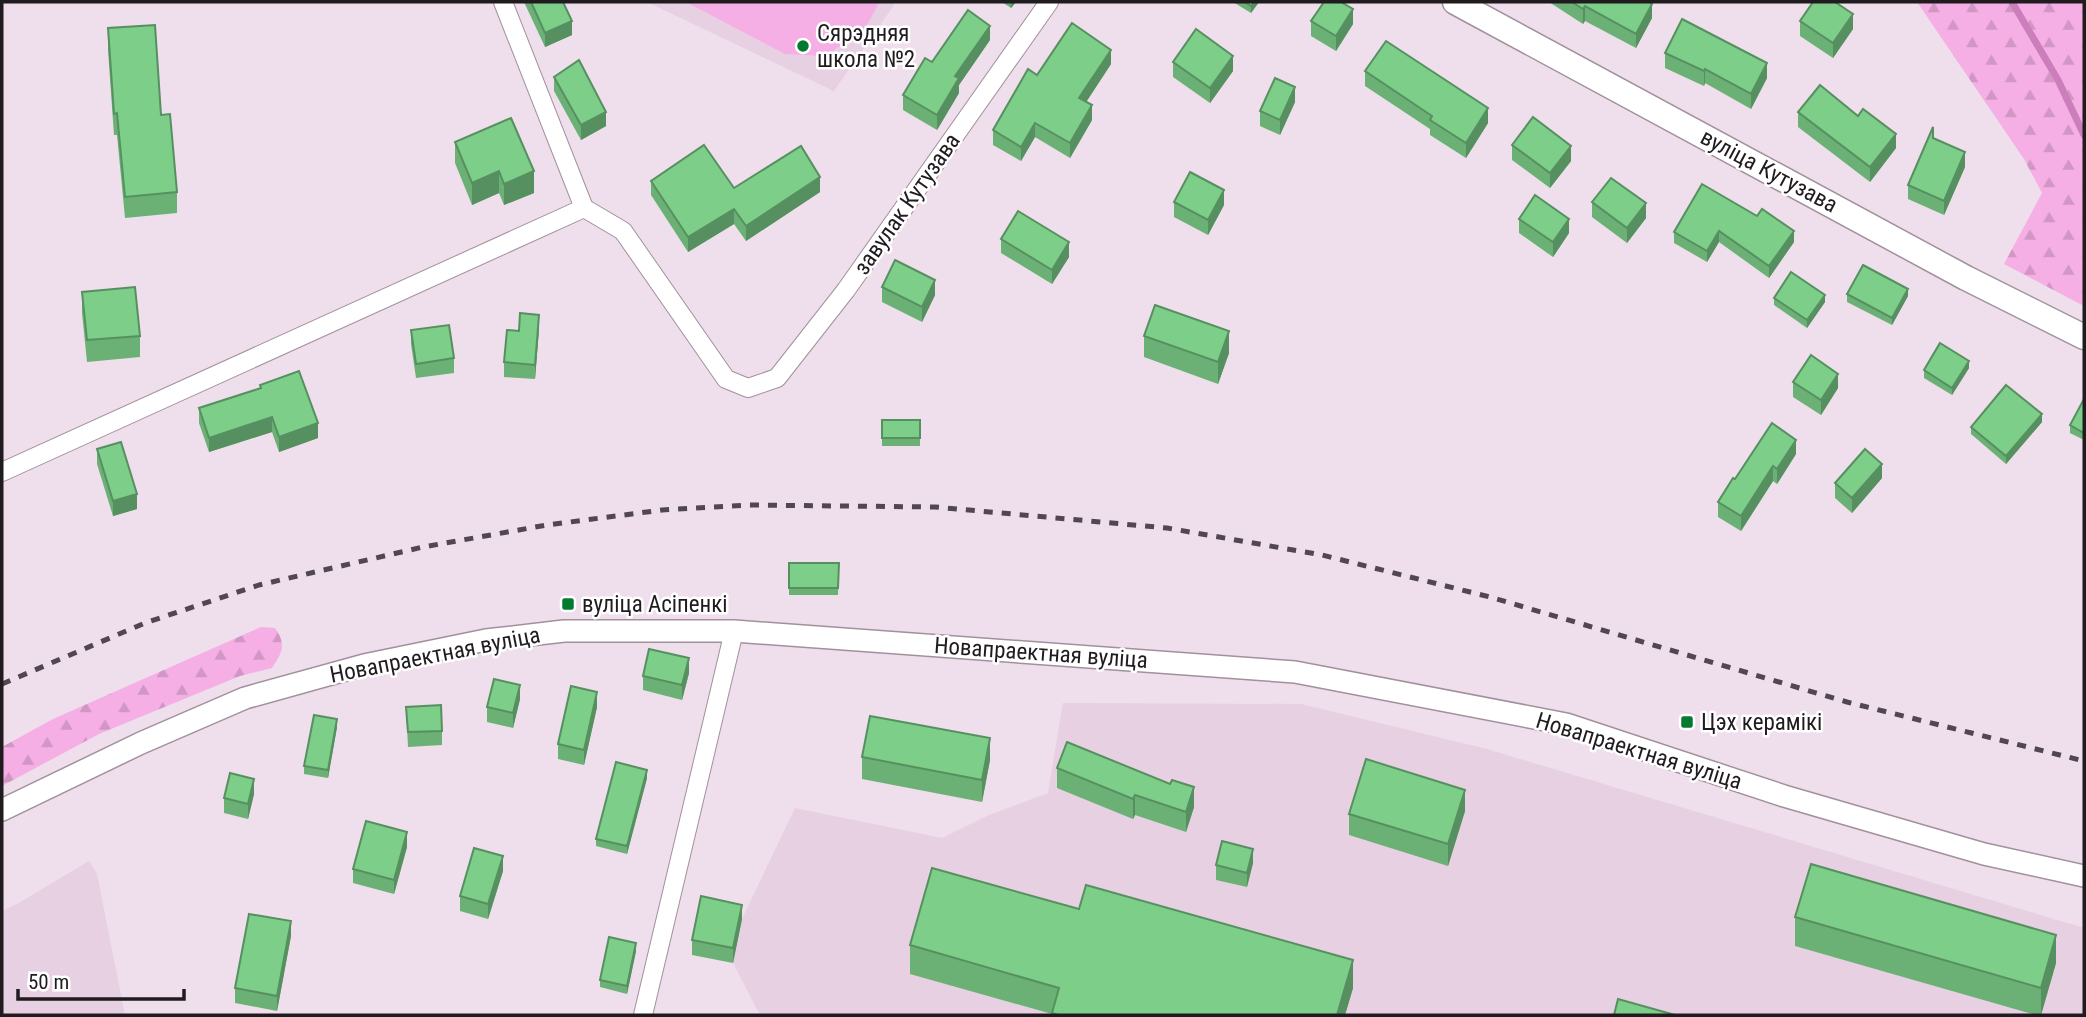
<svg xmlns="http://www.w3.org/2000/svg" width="2086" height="1017" viewBox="0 0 2086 1017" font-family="'Roboto Condensed',sans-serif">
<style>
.built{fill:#e7d0e1}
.forest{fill:url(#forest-firs)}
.park{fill:#f5afe5}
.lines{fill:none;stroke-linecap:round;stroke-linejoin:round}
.stream{stroke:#cc7dbb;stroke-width:7}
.minor-casing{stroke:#a1919c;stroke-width:20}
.tertiary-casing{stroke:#a1919c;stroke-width:24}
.secondary-casing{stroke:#a1919c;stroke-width:27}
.minor{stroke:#fff;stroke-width:18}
.tertiary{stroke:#fff;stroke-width:21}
.secondary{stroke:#fff;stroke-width:24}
.rail{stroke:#50484e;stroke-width:5;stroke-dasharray:9 9;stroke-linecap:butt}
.wall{fill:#6bb176}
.shaded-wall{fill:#579060}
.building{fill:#7cce89;stroke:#579060;stroke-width:2}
.poi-dot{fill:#047a30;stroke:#fff;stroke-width:2.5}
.labels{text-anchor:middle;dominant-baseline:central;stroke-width:5;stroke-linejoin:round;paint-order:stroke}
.poi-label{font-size:23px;fill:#201b1f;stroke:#fff;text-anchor:start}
.street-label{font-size:23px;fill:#201b1f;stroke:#fff}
</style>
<defs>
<pattern id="forest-firs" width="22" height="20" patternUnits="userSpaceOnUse" patternTransform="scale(1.75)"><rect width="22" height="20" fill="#f5afe5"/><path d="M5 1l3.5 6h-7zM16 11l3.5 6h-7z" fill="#d296c4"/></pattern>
</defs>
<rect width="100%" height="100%" fill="#efdeeb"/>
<g class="built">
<polygon points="647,2 896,2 834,91"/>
<polygon points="1063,703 1301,704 1487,749 2084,928 2084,1015 760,1015 733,963 742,919 795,808 942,838 989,815 1048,793"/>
<polygon points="89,861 97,874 125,1015 2,1015 2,911 17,904"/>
</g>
<g class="forest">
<polygon points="1917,2 2084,2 2084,306 2004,264 2042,193 2024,159"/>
<path d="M 261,627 L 275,628 C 287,645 282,653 272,668 L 240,676 L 99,734 L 2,786 L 2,747 L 53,719 Z"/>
</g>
<polygon class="park" points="686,2 878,2 877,7 864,30 825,56 785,54"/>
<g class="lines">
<polyline class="stream" points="2012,2 2058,80 2084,135"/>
<g class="minor-casing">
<g id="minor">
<polyline points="503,2 584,208"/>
<polyline points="2,472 584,208 623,231 726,379 748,388 777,378 846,290 1049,2"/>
<polyline points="643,1015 734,631"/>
</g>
</g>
<g class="tertiary-casing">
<polyline id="tertiary" points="2,810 141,743 245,698 364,665 486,640 564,631 734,631 1295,672 1566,724 1784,796 1984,854 2084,876"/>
</g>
<g class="secondary-casing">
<polyline id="secondary" points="1455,2 1966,278 2084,337"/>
</g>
<use href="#minor" class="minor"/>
<use href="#tertiary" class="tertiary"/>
<use href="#secondary" class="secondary"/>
<polyline class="rail" points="2,684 145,623 259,585 423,547 547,525 662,510 749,505 935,507 1167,528 1322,555 1490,597 1847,702 2084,761"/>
</g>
<g class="wall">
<polygon points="524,2 563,2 572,35 545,47"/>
<polygon points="1002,2 1016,2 1011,8"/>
<polygon points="1233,2 1259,2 1251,13"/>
<polygon points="1549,2 1649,2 1652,18 1636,48 1585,21 1583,24"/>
<polygon points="1311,21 1353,24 1336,51 1311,36"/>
<polygon points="1800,21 1853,29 1833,58 1800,36"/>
<polygon points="108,28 161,115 177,192 177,213 125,218 117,135 114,135 108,50"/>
<polygon points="990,40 959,85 959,93 937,130 903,110 903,95 932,62"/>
<polygon points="1665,53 1767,78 1751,109 1705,83 1704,86 1665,68"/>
<polygon points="1173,62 1233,71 1210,103 1173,77"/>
<polygon points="1111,64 1086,102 1092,120 1070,158 1035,137 1021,161 993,145 993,130 1037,75"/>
<polygon points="1365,71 1488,123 1466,158 1430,135 1430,129 1365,86"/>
<polygon points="554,77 606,126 581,140 554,91"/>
<polygon points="1295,102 1280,135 1260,126 1260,111"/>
<polygon points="1798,112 1896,148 1870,182 1798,127"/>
<polygon points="1933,138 1965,167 1944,215 1908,199 1908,185"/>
<polygon points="455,142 534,193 504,205 499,193 472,205 455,163"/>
<polygon points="1512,145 1571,161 1550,188 1512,160"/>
<polygon points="651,181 734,188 820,192 746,241 734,224 688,252 651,195"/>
<polygon points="1702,184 1794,242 1769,278 1719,242 1707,262 1674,243 1674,232"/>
<polygon points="1174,202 1224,205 1208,235 1174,217"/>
<polygon points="1592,202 1646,218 1627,243 1592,217"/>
<polygon points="1519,219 1569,233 1553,257 1519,233"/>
<polygon points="1001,239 1069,257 1052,284 1001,253"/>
<polygon points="882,287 935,295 922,322 882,302"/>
<polygon points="82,292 140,336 140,357 87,362 82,313"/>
<polygon points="1847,294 1908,296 1892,325 1847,302"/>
<polygon points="1774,298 1825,302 1807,328 1774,305"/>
<polygon points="539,329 535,379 504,377 504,362 519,331"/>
<polygon points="411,330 454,358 454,373 416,378 411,344"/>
<polygon points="1144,336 1229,353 1218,384 1144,357"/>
<polygon points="1969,368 1952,395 1924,378 1924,370"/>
<polygon points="1793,382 1838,388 1821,415 1793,397"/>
<polygon points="260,385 318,438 279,452 272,432 209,452 199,423 199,408 260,388"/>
<polygon points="2084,399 2084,440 2070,433 2070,425"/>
<rect x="882" y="420" width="38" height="26"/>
<polygon points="2042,422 2006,464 1971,434 1971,427"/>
<polygon points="97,449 137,509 113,516 97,464"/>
<polygon points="1796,454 1777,484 1773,481 1741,531 1718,517 1718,502 1735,479"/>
<polygon points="1882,478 1852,513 1835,498 1835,483"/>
<polygon points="789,563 839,563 838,595 789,595"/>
<polygon points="689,673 682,700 643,690 643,676"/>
<polygon points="520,699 513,728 487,722 487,707"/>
<polygon points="406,707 442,731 442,745 408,747"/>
<polygon points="597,707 584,765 558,759 558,744"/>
<polygon points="337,727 328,778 304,774 304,766"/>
<polygon points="862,757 990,760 982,802 862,779"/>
<polygon points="1057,768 1194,807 1186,832 1135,815 1133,819 1057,788"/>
<polygon points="647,778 627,854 596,846 596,839"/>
<polygon points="254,794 248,819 224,813 224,798"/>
<polygon points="1465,811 1448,866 1349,835 1349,814"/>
<polygon points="407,847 394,894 353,883 353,869"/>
<polygon points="1253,863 1247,887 1216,880 1216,865"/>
<polygon points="503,871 488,919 460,911 460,896"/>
<polygon points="1795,917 2056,963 2041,1015 2036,1015 1795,946"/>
<polygon points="742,919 733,963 692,955 692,940"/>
<polygon points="291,936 277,1011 235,1003 235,988"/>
<polygon points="910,945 1353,988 1345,1015 1052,1015 1052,1014 910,974"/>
<polygon points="636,951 627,994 600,987 600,980"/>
</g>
<g class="shaded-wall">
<polygon points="1011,2 1016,2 1011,8"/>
<polygon points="1254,2 1259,2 1251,13 1251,6"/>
<polygon points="1652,4 1652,18 1636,48 1636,34"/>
<polygon points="1585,6 1585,21 1583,24 1583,9"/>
<polygon points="1353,9 1353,24 1336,51 1336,36"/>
<polygon points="1853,14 1853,29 1833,58 1833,43"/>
<polygon points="572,21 572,35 545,47 545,33"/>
<polygon points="990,26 990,40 959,85 959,93 937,130 937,115 955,76"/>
<polygon points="1111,50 1111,64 1079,113 1079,98"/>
<polygon points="1233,56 1233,71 1210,103 1210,88"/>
<polygon points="1767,63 1767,78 1751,109 1751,94"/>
<polygon points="1705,69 1705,83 1704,86 1704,71"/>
<polygon points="1295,87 1295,102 1280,135 1280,120"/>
<polygon points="1092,105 1092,120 1070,158 1070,143"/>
<polygon points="1488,108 1488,123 1466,158 1466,143"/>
<polygon points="606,112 606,126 581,140 581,125"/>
<polygon points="1035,123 1035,137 1021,161 1021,147"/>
<polygon points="1896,134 1896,148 1870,182 1870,167"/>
<polygon points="1571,146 1571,161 1550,188 1550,173"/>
<polygon points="1965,152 1965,167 1944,215 1944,201"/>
<polygon points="499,171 499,193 472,205 472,183"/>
<polygon points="534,171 534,193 504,205 504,184"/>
<polygon points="820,177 820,192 746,241 746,226"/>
<polygon points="1224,190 1224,205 1208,235 1208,220"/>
<polygon points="1646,203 1646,218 1627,243 1627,228"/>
<polygon points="734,209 734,224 688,252 688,237"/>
<polygon points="1569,219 1569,233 1553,257 1553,242"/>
<polygon points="1719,231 1719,242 1707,262 1707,251"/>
<polygon points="1794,231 1794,242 1769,278 1769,266"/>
<polygon points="1069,242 1069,257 1052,284 1052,270"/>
<polygon points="935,280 935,295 922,322 922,307"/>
<polygon points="1908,289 1908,296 1892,325 1892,318"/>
<polygon points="1825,295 1825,302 1807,328 1807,320"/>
<polygon points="539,315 539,329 535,379 535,365"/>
<polygon points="1229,331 1229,353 1218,384 1218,362"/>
<polygon points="1969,361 1969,368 1952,395 1952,388"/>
<polygon points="1838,374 1838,388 1821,415 1821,400"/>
<polygon points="2042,414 2042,422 2006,464 2006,456"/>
<polygon points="272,417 272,432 209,452 209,438"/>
<polygon points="318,423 318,438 279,452 279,437"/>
<polygon points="1796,440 1796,454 1777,484 1777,469"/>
<polygon points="1882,464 1882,478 1852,513 1852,498"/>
<polygon points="1773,466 1773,481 1741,531 1741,516"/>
<polygon points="137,494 137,509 113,516 113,501"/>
<polygon points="689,658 689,673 682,700 682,685"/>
<polygon points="520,685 520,699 513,728 513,713"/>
<polygon points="597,692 597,707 584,765 584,750"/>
<polygon points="337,719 337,727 328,778 328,770"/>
<polygon points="990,738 990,760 982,802 982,780"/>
<polygon points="647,770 647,778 627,854 627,846"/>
<polygon points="254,779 254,794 248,819 248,804"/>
<polygon points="1194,787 1194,807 1186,832 1186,812"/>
<polygon points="1465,790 1465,811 1448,866 1448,844"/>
<polygon points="1135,795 1135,815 1133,819 1133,799"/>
<polygon points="407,832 407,847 394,894 394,880"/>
<polygon points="1253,849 1253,863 1247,887 1247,873"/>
<polygon points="503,856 503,871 488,919 488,904"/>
<polygon points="742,905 742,919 733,963 733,948"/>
<polygon points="291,921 291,936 277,1011 277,996"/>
<polygon points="2056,935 2056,963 2041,1015 2041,988"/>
<polygon points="636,943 636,951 627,994 627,986"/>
<polygon points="1353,960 1353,988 1345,1015 1337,1015"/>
</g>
<g class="building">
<polygon points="531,2 563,2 572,21 545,33"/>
<polygon points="1245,2 1254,2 1251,6"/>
<polygon points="1324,2 1341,2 1353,9 1336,36 1311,21"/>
<polygon points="1572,2 1649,2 1652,4 1636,34 1585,6 1583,9"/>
<polygon points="1813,2 1835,2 1853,14 1833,43 1800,21"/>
<polygon points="968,10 990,26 955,76 959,78 937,115 903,95 925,58 932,62"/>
<polygon points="1682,19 1767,63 1751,94 1705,69 1704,71 1665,53"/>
<polygon points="1072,23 1111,50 1079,98 1092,105 1070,143 1035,123 1021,147 993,130 1028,69 1037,75"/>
<polygon points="155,25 161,115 170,114 177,192 125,197 117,113 114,114 108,28"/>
<polygon points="1196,29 1233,56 1210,88 1173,62"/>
<polygon points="1386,41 1488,108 1466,143 1430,120 1432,116 1365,71"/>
<polygon points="579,60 606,112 581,125 554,77"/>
<polygon points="1275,78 1295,87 1280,120 1260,111"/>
<polygon points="1820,85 1858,116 1863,109 1896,134 1870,167 1798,112"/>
<polygon points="1533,117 1571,146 1550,173 1512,145"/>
<polygon points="511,118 534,171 504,184 499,171 472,183 455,142"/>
<polygon points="1933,127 1933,138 1965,152 1944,201 1908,185"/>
<polygon points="704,145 734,188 801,146 820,177 746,226 734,209 688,237 651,181"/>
<polygon points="1190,172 1224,190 1208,220 1174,202"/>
<polygon points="1611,178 1646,203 1627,228 1592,202"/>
<polygon points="1702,184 1757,216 1762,209 1794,231 1769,266 1719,231 1707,251 1674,232"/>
<polygon points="1535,195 1569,219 1553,242 1519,219"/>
<polygon points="1018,211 1069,242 1052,270 1001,239"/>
<polygon points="895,260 935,280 922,307 882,287"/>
<polygon points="1863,265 1908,289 1892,318 1847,294"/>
<polygon points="1791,272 1825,295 1807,320 1774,298"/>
<polygon points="135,287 140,336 87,340 82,292"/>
<polygon points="1155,305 1229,331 1218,362 1144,336"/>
<polygon points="520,313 539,315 535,365 504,362 507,330 519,331"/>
<polygon points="449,325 454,358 416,364 411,330"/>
<polygon points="1940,343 1969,361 1952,388 1924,370"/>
<polygon points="1811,355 1838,374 1821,400 1793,382"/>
<polygon points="299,371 318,423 279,437 272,417 209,438 199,408 261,388 260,385"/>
<polygon points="2006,385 2042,414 2006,456 1971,427"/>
<polygon points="2084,399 2084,433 2070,425"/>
<rect x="882" y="420" width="38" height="18"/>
<polygon points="1772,423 1796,440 1777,469 1773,466 1741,516 1718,502 1733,478 1735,479"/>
<polygon points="121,442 137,494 113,501 97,449"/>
<polygon points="1865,449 1882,464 1852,498 1835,483"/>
<polygon points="789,563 839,563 838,588 789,588"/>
<polygon points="649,649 689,658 682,685 643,676"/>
<polygon points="494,679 520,685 513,713 487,707"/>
<polygon points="571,686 597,692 584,750 558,744"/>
<polygon points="441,705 442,731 408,732 406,707"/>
<polygon points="314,715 337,719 328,770 304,766"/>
<polygon points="870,716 990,738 982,780 862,757"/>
<polygon points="1067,742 1170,784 1172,780 1194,787 1186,812 1135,795 1133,799 1057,768"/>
<polygon points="1366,759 1465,790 1448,844 1349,814"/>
<polygon points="616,762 647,770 627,846 596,839"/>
<polygon points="230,773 254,779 248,804 224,798"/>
<polygon points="366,821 407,832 394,880 353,869"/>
<polygon points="1222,841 1253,849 1247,873 1216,865"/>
<polygon points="474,848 503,856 488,904 460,896"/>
<polygon points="1811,864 2056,935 2041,988 1795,917"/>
<polygon points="932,868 1079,909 1086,885 1353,960 1337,1015 1058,1015 1052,1013 1059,988 910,945"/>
<polygon points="701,896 742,905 733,948 692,940"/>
<polygon points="249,914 291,921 277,996 235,988"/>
<polygon points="609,937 636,943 627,986 600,980"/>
<polygon points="1618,999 1675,1015 1614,1015"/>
</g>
<g class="poi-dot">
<circle cx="803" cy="46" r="7"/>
<rect x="561" y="597" width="14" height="14" rx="3.5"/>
<rect x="1680" y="715" width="14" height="14" rx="3.5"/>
</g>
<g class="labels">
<g class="poi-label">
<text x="817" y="33">Сярэдняя<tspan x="817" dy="26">школа №2</tspan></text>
<text x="582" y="604">вуліца Асіпенкі</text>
<text x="1701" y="722">Цэх керамікі</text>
</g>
<g class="street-label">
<text transform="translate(1769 171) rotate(28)">вуліца Кутузава</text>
<text transform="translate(907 204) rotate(-55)">завулак Кутузава</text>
<text transform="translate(1041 653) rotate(4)">Новапраектная вуліца</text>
<text transform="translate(435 655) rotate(-11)">Новапраектная вуліца</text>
<text transform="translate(1639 751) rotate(17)">Новапраектная вуліца</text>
</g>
</g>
<rect width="2086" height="1017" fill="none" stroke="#201b1f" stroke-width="7"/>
<path d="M18 989v10h166v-10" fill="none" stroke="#201b1f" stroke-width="3.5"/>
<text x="28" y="989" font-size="21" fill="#201b1f" stroke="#ffffff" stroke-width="5" paint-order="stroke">50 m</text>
</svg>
